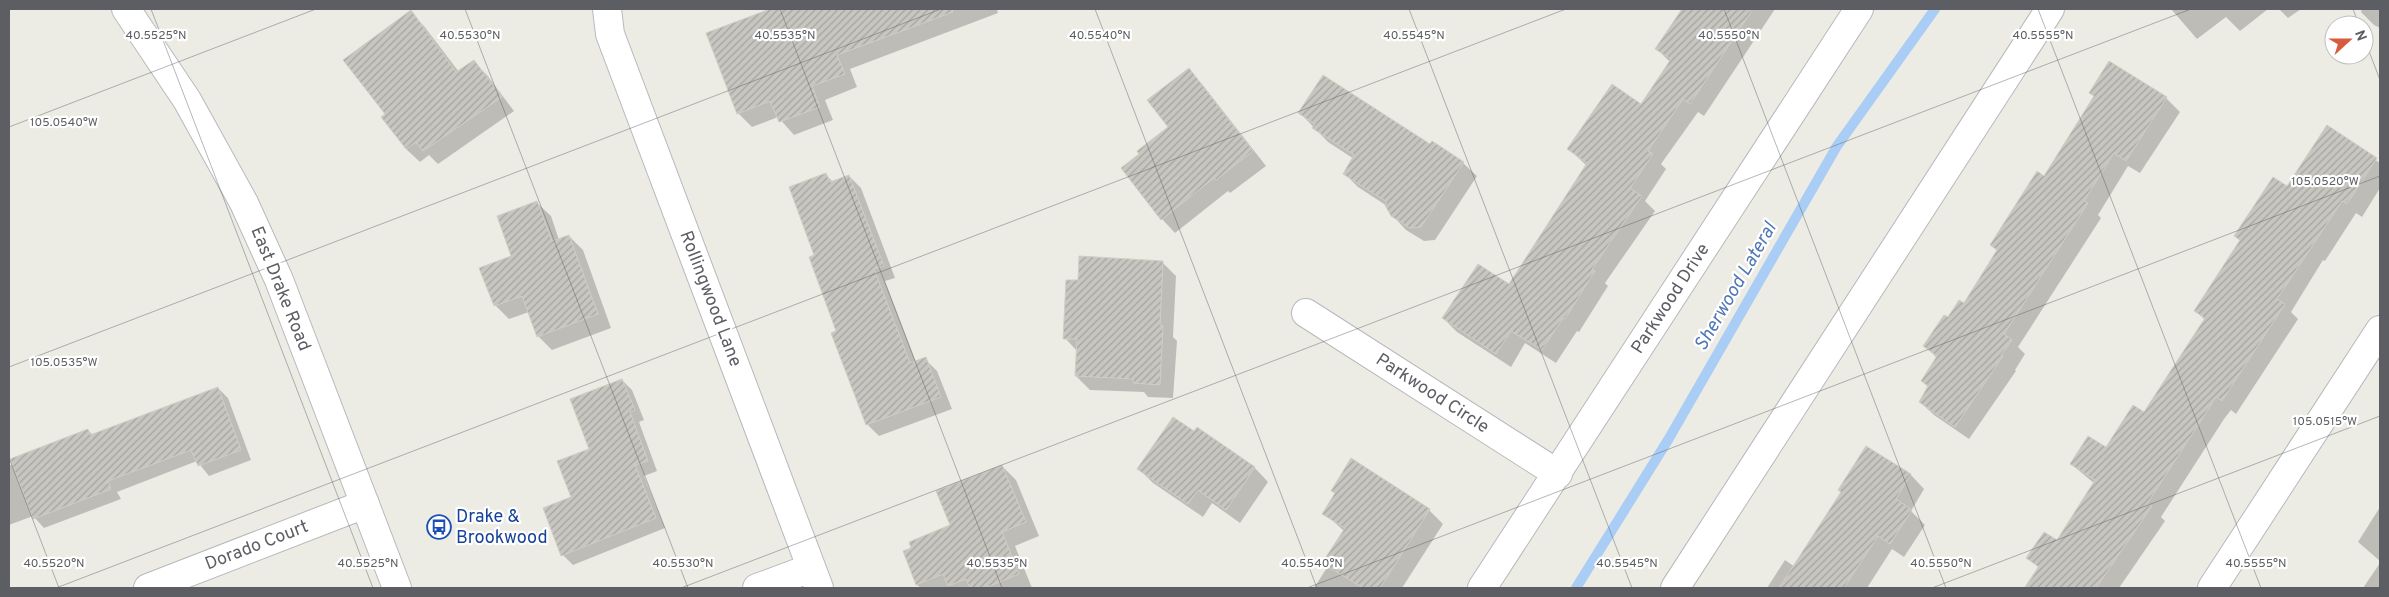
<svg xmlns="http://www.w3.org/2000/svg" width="2389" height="597" viewBox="0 0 2389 597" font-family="Overpass,sans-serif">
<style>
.shadow{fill:#0003}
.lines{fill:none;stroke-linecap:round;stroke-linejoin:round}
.stream{stroke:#aacdf6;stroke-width:10}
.building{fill:url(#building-hatch);stroke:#d1cec3}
.minor-casing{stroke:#b6b8bc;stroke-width:30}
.secondary-casing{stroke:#b7b9be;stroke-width:30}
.minor{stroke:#fff;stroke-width:28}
.secondary{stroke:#fff;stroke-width:28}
.ticks{fill:none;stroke:#5c5e63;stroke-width:1;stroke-opacity:0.45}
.labels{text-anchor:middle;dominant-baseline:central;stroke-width:4.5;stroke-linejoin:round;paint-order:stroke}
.street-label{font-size:18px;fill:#5c5e63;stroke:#fff}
.transit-label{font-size:18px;fill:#164399;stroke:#fff;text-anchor:start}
.water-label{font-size:19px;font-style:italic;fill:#5077b7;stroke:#fff}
.ticks-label{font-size:12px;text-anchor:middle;fill:#5c5e63;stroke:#fff;stroke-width:4.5;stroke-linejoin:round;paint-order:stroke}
</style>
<defs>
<pattern id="building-hatch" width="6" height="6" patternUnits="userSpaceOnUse" patternTransform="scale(1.25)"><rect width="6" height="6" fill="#c8c6c0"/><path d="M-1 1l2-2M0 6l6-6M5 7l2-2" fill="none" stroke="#a6a4a0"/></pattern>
</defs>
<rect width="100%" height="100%" fill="#edece4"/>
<g class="shadow">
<polygon points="775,9 1001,9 997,10 998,13 850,69 857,87 825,100 833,120 794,135 778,117 752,127 738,113 707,34"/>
<polygon points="1683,9 1695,17 1700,9 1775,9 1704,116 1698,112 1661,164 1666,169 1645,201 1655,211 1605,283 1608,286 1579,332 1577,331 1556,363 1525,343 1511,367 1457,332 1443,318 1510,286 1587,166 1569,149 1641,105 1670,62 1657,49"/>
<polygon points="2171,9 2268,9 2240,31 2226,17 2197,39"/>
<polygon points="2279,9 2301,9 2288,18"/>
<polygon points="2362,9 2380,9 2380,28 2374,25 2361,12"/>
<polygon points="410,12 424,26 459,72 473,61 487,75 514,111 438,164 429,155 420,162 406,149 383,117 386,115"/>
<polygon points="1188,70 1202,84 1266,166 1230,193 1228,191 1175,233 1162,219 1141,154 1170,127"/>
<polygon points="2091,93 2166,98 2180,112 2140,173 2128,166 2098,215 2101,218 2018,347 2025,354 2015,370 2016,371 1969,439 1934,415 1920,402 1929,388 1922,381 1937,358 1925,346 1948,319 1964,305 1998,251 1992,245 2044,177 2095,97"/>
<polygon points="1300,113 1431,145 1463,163 1477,176 1435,240 1424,241 1406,230 1392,215 1387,206 1358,187 1344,173 1354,159 1328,142"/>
<polygon points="2327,127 2380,163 2380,188 2362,217 2356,213 2325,261 2323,260 2291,312 2298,319 2236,414 2231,410 2224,419 2161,517 2165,521 2119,588 2024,588 2038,567 2028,558 2057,542 2095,484 2071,464 2106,449 2144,413 2205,320 2195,310 2241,242 2235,236 2287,188"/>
<polygon points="826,175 833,182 849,176 861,188 895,278 885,281 916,362 925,359 937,371 952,409 879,436 867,424 816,256"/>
<polygon points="537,203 551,216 559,240 569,236 583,250 611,328 552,350 538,336 529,312 509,319 495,305 513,257"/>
<polygon points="1162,262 1176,276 1173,337 1177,341 1173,398 1148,397 1144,392 1090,390 1076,376 1077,351 1065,338 1079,281"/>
<polygon points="622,380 632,390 644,420 639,422 657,471 644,476 665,528 573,565 563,555 573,498 591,449"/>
<polygon points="218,388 228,398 251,460 209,476 197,461 117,492 121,499 44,528 33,516 9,525 9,466 88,430 93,435"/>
<polygon points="1197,429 1255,468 1268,482 1240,523 1212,503 1203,517 1153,483 1139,469 1194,433"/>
<polygon points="1866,447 1911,475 1924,489 1911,511 1925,525 1904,557 1892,549 1867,588 1767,588 1785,560 1795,567 1842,492"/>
<polygon points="1351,460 1429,510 1443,524 1402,588 1314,588 1328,566 1344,531 1324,513 1336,494 1332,491"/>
<polygon points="1002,466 1016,480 1039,536 1015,546 1032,588 921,588 917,585 904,552 952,526"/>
<polygon points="2380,507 2380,561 2358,542"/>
<polygon points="2380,563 2380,588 2363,588"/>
</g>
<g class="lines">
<polyline class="stream" points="1576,588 1668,440 1837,146 1935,9"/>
</g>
<g class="building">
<polygon points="770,9 952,9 953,12 837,55 845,74 812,86 820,107 779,122 770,101 737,114 706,33"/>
<polygon points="1682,9 1753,9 1690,104 1683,99 1648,151 1653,154 1630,188 1642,196 1592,269 1595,271 1565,319 1563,318 1542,350 1511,331 1496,354 1442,318 1478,264 1509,284 1587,163 1567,149 1612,84 1641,104 1671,59 1655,49"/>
<polygon points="411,10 456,72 474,60 502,97 423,151 416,142 406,149 381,117 385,114 343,60"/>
<polygon points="2109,61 2167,97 2126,161 2114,153 2084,201 2088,203 2004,334 2012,340 2001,355 2003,356 1955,427 1919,402 1928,386 1921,381 1937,356 1923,346 1944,315 1948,317 1959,300 1964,303 1997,250 1990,245 2037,171 2044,176 2094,96 2089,93"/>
<polygon points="1189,68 1253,151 1216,180 1214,178 1161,220 1121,168 1139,154 1137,151 1168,127 1147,100"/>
<polygon points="1323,75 1430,144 1432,141 1464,162 1421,227 1410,228 1391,216 1385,205 1387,202 1343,174 1354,155 1312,128 1315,124 1298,113"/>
<polygon points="2327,125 2377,158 2347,204 2342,201 2277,299 2285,304 2222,401 2216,397 2211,405 2147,504 2152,506 2096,588 2025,588 2039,567 2026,558 2044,532 2057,540 2095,480 2070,464 2088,436 2106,447 2133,405 2144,412 2205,318 2194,311 2240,240 2234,236 2273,177 2287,186"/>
<polygon points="826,173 830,182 849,175 884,266 874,269 910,363 926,357 941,397 866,425 831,333 836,331 809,257 814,255 789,187"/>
<polygon points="537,201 552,241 569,235 598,314 537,337 522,296 494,306 479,268 511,256 497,216"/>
<polygon points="1079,256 1163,261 1160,325 1163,326 1160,385 1133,383 1133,379 1075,376 1077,339 1063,339 1066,280 1078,280"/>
<polygon points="622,379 635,410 630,412 648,461 635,465 656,518 561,556 543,508 571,497 557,461 589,449 570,399"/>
<polygon points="218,387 241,450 198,466 191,450 108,481 111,489 33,519 10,459 88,429 90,435"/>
<polygon points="1173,417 1194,431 1197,427 1255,467 1226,510 1198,490 1188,504 1137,469"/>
<polygon points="1866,446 1911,474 1896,499 1912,510 1890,544 1878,536 1844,588 1779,588 1841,492 1838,490"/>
<polygon points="1351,458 1430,509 1380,588 1363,588 1322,563 1345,528 1322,514 1335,493 1331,491"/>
<polygon points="1002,465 1026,522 1002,532 1019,574 985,588 970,588 966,579 948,586 943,574 916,585 903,551 911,548 909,542 950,525 936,491"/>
</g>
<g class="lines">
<g class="minor-casing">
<g id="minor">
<polyline points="607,9 610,34 819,588"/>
<polyline points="1306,313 1558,474"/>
<polyline points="148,588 365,504"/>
<polyline points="757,588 811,568"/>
<polyline points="1482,588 1859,9"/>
<polyline points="1675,588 2050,9"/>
<polyline points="2212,588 2380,330"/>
</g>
</g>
<g class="secondary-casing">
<polyline id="secondary" points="126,9 187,100 244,203 279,280 397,588"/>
</g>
<use href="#minor" class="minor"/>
<use href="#secondary" class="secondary"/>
</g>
<path class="ticks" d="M 151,9 L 373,588M 465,9 L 688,588M 780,9 L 1002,588M 1095,9 L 1317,588M 1409,9 L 1632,588M 1724,9 L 1946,588M 2038,9 L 2261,588M 2353,9 L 2359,25M 2364,38 L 2380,80M 9,127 L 316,9M 9,367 L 941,9M 9,458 L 59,588M 56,588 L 1566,9M 681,588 L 2191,9M 1307,588 L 2380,176M 1932,588 L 2380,416"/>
<defs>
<g id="bus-ring" transform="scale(1.25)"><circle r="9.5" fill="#fff" stroke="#1a4fb4" stroke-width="1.5"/><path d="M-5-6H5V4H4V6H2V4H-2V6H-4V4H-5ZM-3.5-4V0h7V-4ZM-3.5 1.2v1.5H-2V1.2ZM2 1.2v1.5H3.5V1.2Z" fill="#1a4fb4"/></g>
</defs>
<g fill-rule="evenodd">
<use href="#bus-ring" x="439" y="527"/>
</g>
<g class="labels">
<g class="street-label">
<text transform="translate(280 289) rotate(68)">East Drake Road</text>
<text transform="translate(710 299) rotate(69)">Rollingwood Lane</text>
<text transform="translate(1671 299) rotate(-57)">Parkwood Drive</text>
<text transform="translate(1432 394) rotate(33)">Parkwood Circle</text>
<text transform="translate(257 546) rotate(-21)">Dorado Court</text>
</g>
<g class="transit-label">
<text x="456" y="517">Drake &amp;<tspan x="456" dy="21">Brookwood</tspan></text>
</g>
<g class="water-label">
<text transform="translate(1736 287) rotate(-60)">Sherwood Lateral</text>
</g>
</g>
<g class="ticks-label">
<text x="156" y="39">40.5525°N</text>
<text x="470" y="39">40.5530°N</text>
<text x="785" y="39">40.5535°N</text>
<text x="1100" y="39">40.5540°N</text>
<text x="1414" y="39">40.5545°N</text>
<text x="1729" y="39">40.5550°N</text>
<text x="2043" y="39">40.5555°N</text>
<text x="64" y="126">105.0540°W</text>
<text x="2325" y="185">105.0520°W</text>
<text x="64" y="366">105.0535°W</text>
<text x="2325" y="425">105.0515°W</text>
<text x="54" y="567">40.5520°N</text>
<text x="368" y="567">40.5525°N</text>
<text x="683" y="567">40.5530°N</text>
<text x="997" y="567">40.5535°N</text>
<text x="1312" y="567">40.5540°N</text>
<text x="1627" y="567">40.5545°N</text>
<text x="1941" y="567">40.5550°N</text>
<text x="2256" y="567">40.5555°N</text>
</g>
<rect width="2389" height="597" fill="none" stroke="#5c5e63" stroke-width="20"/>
<g transform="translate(2349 40) rotate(69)"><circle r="24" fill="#ffffff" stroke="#bebfc1"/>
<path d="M0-4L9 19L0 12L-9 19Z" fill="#d75c3f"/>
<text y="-8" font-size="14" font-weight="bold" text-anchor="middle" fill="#5c5e63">N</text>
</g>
</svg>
